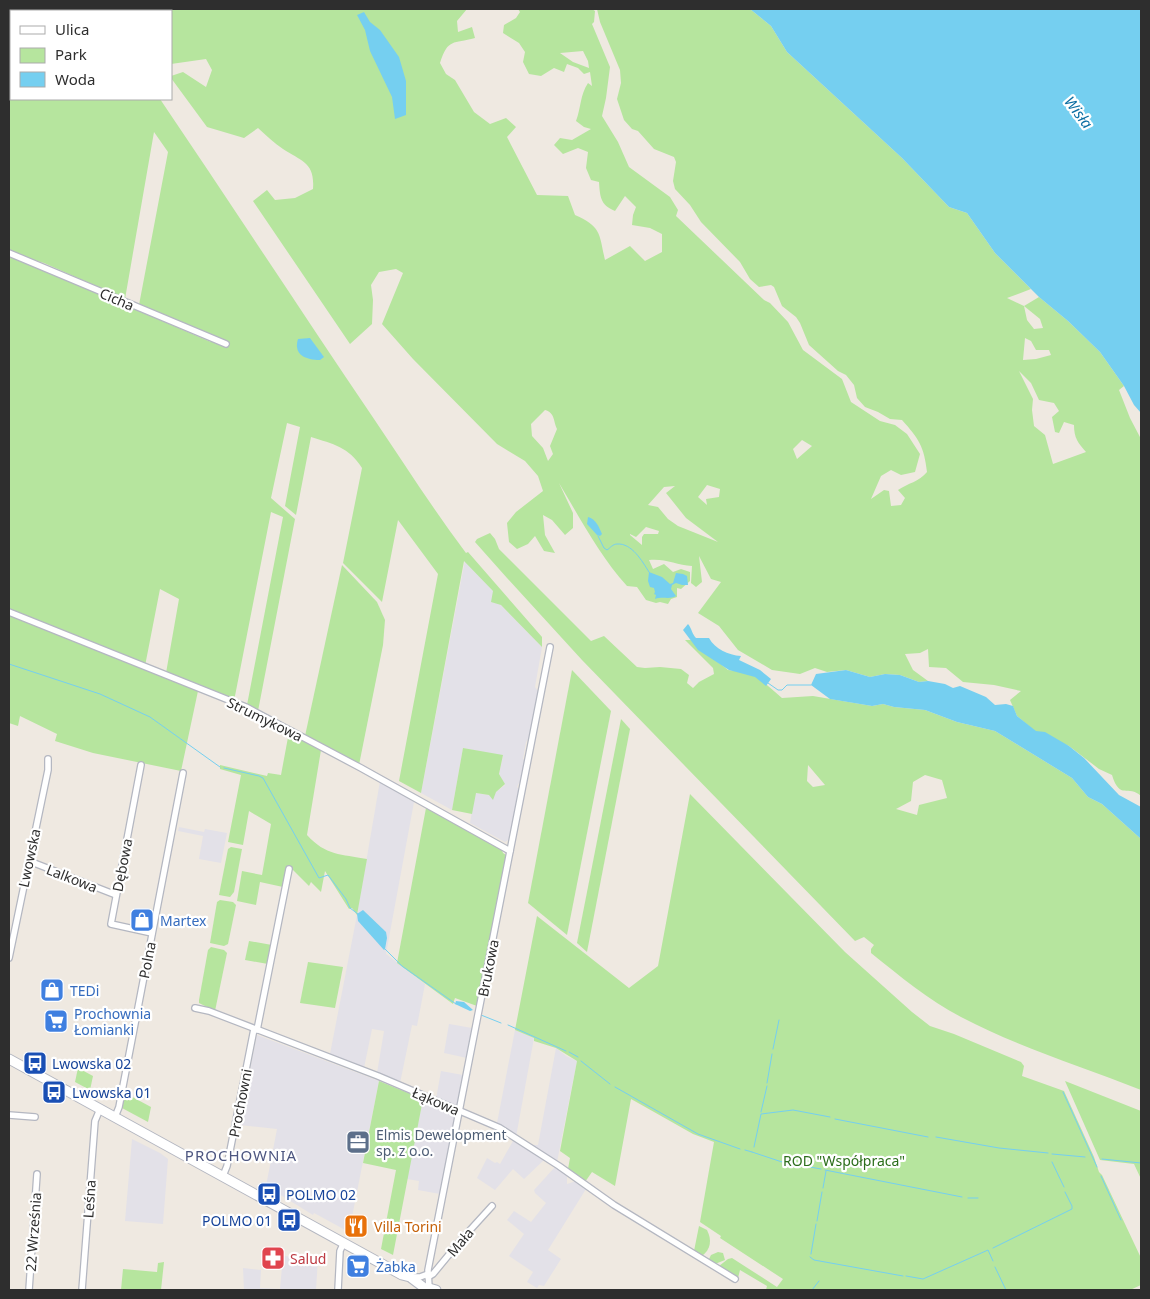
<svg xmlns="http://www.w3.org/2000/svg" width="1150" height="1299" viewBox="0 0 1150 1299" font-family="'Noto Sans',sans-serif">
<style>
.industrial{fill:#e3e1e8}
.green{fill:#b6e59e;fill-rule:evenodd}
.water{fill:#75cff0}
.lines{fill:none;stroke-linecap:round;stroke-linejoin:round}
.stream{stroke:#75cff0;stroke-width:1}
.street-casing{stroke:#b4b7c1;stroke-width:8}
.secondary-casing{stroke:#b4b7c1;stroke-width:11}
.street{stroke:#fff;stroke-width:5.5}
.secondary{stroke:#fff;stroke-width:9}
.labels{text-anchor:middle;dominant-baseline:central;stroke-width:4.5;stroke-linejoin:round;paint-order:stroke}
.street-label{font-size:14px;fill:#2e2e2e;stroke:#fff}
.shop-label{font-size:14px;fill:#366cbe;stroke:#fff;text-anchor:start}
.transit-label{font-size:14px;fill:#164399;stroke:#fff;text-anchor:start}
.service-label{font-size:14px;fill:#4e5e75;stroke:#fff;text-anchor:start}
.park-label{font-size:14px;fill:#2c6e1b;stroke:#fff}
.food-label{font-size:14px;fill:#c56008;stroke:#fff;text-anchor:start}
.health-label{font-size:14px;fill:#be3a42;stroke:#fff;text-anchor:start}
.water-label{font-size:15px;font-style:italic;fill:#0d6fa3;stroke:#fff}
.neighbourhood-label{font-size:15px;letter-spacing:1px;fill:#4d5680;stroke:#fff}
</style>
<rect width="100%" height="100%" fill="#efe9e1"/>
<g class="industrial">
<polygon points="465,560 493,591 501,605 542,647 535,687 538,691 529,738 526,742 523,759 525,760 521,784 519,783 517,787 519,789 510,839 505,842 470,823 475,793 489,795 496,792 505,785 499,774 503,756 463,748 452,810 421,793"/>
<polygon points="380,781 414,802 386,954 425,984 417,1026 412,1025 400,1083 377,1073 384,1031 372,1029 364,1068 330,1054 357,915"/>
<polygon points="179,827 204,832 205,829 227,833 221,863 199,859 203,836 178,831"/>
<polygon points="449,1024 472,1028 467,1058 444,1053"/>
<polygon points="515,1030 534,1038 516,1137 497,1123"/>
<polygon points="257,1035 379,1081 349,1232 314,1213 313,1215 266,1186 277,1129 239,1125"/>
<polygon points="556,1048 566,1056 577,1061 557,1162 532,1147 533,1145 538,1145"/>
<polygon points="441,1071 463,1075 458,1104 454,1106 436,1099"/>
<polygon points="423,1099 453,1111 455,1116 440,1194 418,1190 419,1181 407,1179"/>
<polygon points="132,1139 160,1153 168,1159 163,1224 125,1221"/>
<polygon points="513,1141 544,1160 524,1179 513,1169 495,1190 477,1178 487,1158 495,1163 497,1162 500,1164"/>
<polygon points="555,1167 567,1176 567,1184 576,1181 586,1189 548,1250 561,1259 544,1286 539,1285 537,1288 527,1282 533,1272 509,1256 524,1234 507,1220 514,1211 531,1222 546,1203 535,1193 534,1190"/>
<polygon points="283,1256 318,1258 316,1290 244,1290 243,1268 261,1270 260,1288 280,1289"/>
</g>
<g class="green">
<polygon points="14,9 99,9 101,11 13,11"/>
<path d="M 125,9 L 467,9 L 457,21 L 458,32 L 472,27 L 475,38 C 453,44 448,38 440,63 L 446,74 L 455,80 L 474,112 L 490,124 L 506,118 L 516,127 L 507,137 L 537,195 L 568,196 L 575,215 C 602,227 599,234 605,260 L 630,246 L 645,261 L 662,252 L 662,234 L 650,228 L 632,225 L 633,215 L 636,207 L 625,196 L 615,211 C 600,205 600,196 599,182 L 591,180 L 586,168 L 588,152 L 578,148 L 563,154 L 554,145 L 560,138 L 572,140 L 591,129 L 584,127 L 576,121 C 581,108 580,95 588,83 L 592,86 L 590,72 L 584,74 L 578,68 L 567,64 L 564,72 L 554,68 L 541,76 L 529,74 L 523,62 L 525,52 L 519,43 L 503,33 L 504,25 L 516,18 L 520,12 L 518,9 L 592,9 L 595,11 L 594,22 L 592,24 L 610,67 L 606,98 L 602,116 L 618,142 L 629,167 L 670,197 L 678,210 L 676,216 L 764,300 L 770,303 L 788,322 L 803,350 L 842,379 L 851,402 L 880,421 L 895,425 L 907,434 L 920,454 L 915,472 L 901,475 L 891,470 L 881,476 L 871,499 L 884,490 L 889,491 L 891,506 L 901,505 L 905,498 L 898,490 C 908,483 919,482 927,472 C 924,446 919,439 902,420 L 890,419 L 878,412 L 865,407 L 857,398 L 854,385 L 846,375 L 838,371 L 809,345 L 800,323 L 796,317 L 782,306 L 774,287 L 771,285 L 759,287 L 750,279 L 740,262 L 701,222 L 690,205 L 675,189 L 673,181 L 676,162 L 674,157 L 654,149 L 638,131 L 632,129 L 624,120 L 617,99 L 621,83 L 620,70 L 600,22 L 597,9 L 750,9 L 771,26 L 787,52 L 902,158 L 949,207 L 967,213 L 995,253 L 1031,289 L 1007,298 L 1024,306 L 1039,297 L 1068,321 L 1100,352 L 1124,386 L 1119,390 L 1130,418 L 1141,439 L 1141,796 C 1128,784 1120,801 1112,775 L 1099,769 L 1069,746 L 1036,732 L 1017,716 L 1010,700 L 1021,691 L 994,685 L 963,682 L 946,668 L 929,667 L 928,649 L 920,653 L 905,654 L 913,670 L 928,681 L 919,682 L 900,675 L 885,674 L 870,677 L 846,670 L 827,672 L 815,668 L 800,674 L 772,670 L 738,650 L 719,626 L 698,613 L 721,582 L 711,579 L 699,556 L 702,582 L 696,587 L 691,583 L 692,566 C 677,565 664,558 649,560 L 653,569 L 664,564 L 673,572 L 681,569 L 690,572 L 690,581 L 681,589 L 677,588 L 677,597 L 671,599 L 668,604 L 660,602 L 656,603 L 646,600 L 637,587 L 627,586 C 599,555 580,518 559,483 L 573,513 L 573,528 L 565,535 L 552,520 L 543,515 L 545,535 L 555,553 L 544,551 L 535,536 L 528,544 L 517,549 L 509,542 L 507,523 L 516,512 L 543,491 L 538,476 L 525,461 L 497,444 L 413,359 L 382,324 L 403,273 L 396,269 L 379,272 L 371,285 L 373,300 L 372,324 L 350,344 L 253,201 L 267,190 L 275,200 L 295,198 L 313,189 C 315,162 301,161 283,149 C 274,143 266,135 258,128 L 244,138 L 207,127 L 171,78 L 171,76 L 183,72 L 206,87 L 212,70 L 206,59 L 171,64 L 171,11 L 126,11 ZM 583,51 L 588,61 L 589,68 L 573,62 L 560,53 ZM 1024,306 L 1040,319 L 1043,328 L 1034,329 L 1027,320 ZM 1025,338 L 1031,341 L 1036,350 L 1049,350 L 1051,355 L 1036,359 L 1023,360 ZM 1019,371 L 1031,383 L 1039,400 L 1054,403 L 1059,411 L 1052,417 L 1055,432 L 1059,433 L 1064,422 L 1074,425 C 1074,438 1078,443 1086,452 L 1053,464 L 1045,435 L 1034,426 L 1032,410 L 1033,399 ZM 545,410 C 555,413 553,420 557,429 L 550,446 L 553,454 L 548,461 L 543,448 L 532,436 L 531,424 ZM 802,440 L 812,446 L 797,459 L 793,449 ZM 707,485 L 720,489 L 719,497 L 706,499 L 707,505 L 698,497 ZM 675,486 L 666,493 L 686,518 L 718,542 L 678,526 L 668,519 L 658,507 L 648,505 L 664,487 ZM 646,527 L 659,531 L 658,534 L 644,534 L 642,537 L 642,545 L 630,535 L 630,534 L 636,537 Z"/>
<path d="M 11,24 L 11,99 L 160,99 C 231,204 301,311 372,416 C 403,462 433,509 466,553 L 468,552 L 542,637 L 542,647 L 501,605 L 491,602 L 493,591 L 464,561 L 421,793 L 399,781 L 438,574 L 398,520 L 382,602 L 343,563 L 362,468 C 349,447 333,444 311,437 L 296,515 L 285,506 L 300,427 L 287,423 L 271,498 L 295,519 L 258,711 L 247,705 L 283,517 L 271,512 L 234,701 L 166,673 L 179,599 L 160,589 L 145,666 L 9,610 L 9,255 L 211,342 L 203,331 L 139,305 L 168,152 L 154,132 L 125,299 L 44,263 L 27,258 L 9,250 L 9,38 Z"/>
<path d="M 490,533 L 495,539 L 499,549 L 591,641 L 604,636 L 637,667 L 645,668 L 660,667 L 681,669 L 689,675 L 687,683 L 693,688 L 699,682 L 714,674 L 713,668 L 685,640 L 691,640 L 728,670 L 753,673 L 782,698 L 813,696 L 872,706 L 883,704 L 894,707 L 925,710 L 957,722 L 995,731 L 1072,778 L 1088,797 L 1102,804 L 1141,839 L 1141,1090 C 1081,1066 1018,1047 961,1017 C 928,1000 900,976 871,953 L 871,949 L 874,945 L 864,937 L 855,941 L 582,660 L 507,578 L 475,542 L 477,539 ZM 808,765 L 825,785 L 813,787 L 807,781 ZM 925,775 L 942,780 L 947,798 L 919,805 L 917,815 L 896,809 L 911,801 L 913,782 Z"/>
<polygon points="342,565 377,602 385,620 383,645 359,765 305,736"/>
<polygon points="9,615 198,691 181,771 93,753 55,741 57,734 20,716 18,726 9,723"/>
<polygon points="572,670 611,711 567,935 528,903"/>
<polygon points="621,719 630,729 587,952 577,943"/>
<path d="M 289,732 L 321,750 L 307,835 C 326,856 341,854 367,859 L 357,915 L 352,908 L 349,909 L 325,871 L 321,892 L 311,882 L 309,886 L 291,868 L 287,867 L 283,887 L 260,882 L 256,905 L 237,901 L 242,871 L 262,875 L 271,824 L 249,811 L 243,845 L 228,842 L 241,775 L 220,769 L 220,765 L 267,776 L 268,773 L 281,775 Z"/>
<polygon points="463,748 503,755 499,774 505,784 496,792 493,800 489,795 476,793 472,814 452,810"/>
<polygon points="690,794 845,952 912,1012 930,1026 954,1034 1021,1062 1024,1066 1022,1076 1064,1091 1094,1157 1099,1172 1102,1175 1141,1258 1141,1285 1130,1290 766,1290 767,1286 740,1270 738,1278 719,1266 728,1259 732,1258 777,1287 783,1279 720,1238 721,1236 700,1222 714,1142 693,1134 631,1099 615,1186 592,1172 585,1182 568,1169 570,1158 560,1151 577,1061 556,1048 534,1041 534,1038 515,1030 537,916 629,988 658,966"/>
<polygon points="426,808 501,847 503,853 506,855 477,1006 455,998 453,1004 397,963"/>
<polygon points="231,847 242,849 234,892 230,897 219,895 228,849"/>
<polygon points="220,900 233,902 236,905 228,944 224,946 210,943 217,902"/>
<polygon points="249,941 272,945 268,964 245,960"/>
<polygon points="211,947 224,950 227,953 215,1011 199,1003 199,1000 208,950"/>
<polygon points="308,962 343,967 335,1008 300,1003"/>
<polygon points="78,1068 93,1076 90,1090 75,1082"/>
<polygon points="379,1081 423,1099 393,1255 381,1249 396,1170 363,1163"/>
<polygon points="1065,1081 1141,1111 1141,1179 1134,1164 1100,1160"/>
<polygon points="125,1093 151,1107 148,1122 122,1108"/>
<path d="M 699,1226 L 707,1230 C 712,1240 711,1249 702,1256 L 694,1251 Z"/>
<polygon points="718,1252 723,1253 725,1260 715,1264 708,1261 711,1255"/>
<polygon points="164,1262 161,1290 121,1290 123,1269 157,1272 158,1263"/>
</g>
<g class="water">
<polygon points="750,9 1141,9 1141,413 1134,405 1124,386 1100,352 1068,321 1039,297 995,253 967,213 949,207 902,158 787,52 771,26"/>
<polygon points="364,12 370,22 380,30 399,57 406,81 406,115 395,119 392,97 370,51 365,30 357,15"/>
<path d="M 310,338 L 324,357 L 320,360 C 306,360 293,355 298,339 Z"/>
<path d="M 588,517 C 596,519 599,527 602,534 L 600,536 L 597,535 L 587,524 Z"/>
<path d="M 649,572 L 662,577 L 670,584 L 673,583 L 676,573 L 683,574 L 687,576 L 688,585 L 682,585 L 676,583 L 672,585 L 671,589 L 676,596 C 669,600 663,596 655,599 L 656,595 L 654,594 L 655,592 L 654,588 L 650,587 L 648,581 Z"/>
<path d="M 688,624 C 692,629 692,634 696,638 L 709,638 C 715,649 728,655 741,656 L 739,660 L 760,670 L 771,679 L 766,686 L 755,677 L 729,670 L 698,650 L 683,630 Z"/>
<polygon points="846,670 870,677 885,674 900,675 919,682 928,681 945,684 953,688 960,686 986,697 995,705 1006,704 1013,706 1017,716 1036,731 1045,732 1069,746 1084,758 1119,795 1141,807 1141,839 1102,804 1088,797 1072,778 995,731 957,722 925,710 894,707 883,704 872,706 830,699 811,685 816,674"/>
<polygon points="363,910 386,932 387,938 385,949 384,950 358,921 357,914"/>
<polygon points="456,1001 464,1002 473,1010 470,1011 455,1004"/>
</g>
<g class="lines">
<g class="stream">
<path d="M 598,536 L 604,548 L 607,550 C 610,548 613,544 617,544 C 632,543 642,561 649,572"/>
<polyline points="9,664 100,694 150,717 220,767"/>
<polyline points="768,683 778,690 782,690 787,685 811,685"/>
<polyline points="224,768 259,776 263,778 319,878 328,875 346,899 350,908 358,914"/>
<polyline points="385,949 402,966 456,1004"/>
<polyline points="481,1015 501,1023"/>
<polyline points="508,1025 566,1051"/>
<polyline points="773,1049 779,1020"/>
<polyline points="569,1052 578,1057"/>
<polyline points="581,1061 610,1084"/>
<polyline points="767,1083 772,1054"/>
<polyline points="615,1087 698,1134 740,1149"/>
<polyline points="1063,1092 1097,1167"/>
<polyline points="761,1112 767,1086"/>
<polyline points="835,1119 928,1137"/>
<polyline points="936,1137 999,1148 1048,1153"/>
<polyline points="754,1147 761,1114 793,1110 830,1117"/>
<polyline points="745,1150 752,1152"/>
<polyline points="752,1152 782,1162 821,1169"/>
<polyline points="1052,1154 1085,1157"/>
<polyline points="1102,1159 1141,1163"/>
<polyline points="1052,1162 1064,1187"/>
<polyline points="825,1170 962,1197"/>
<polyline points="1101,1176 1121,1220"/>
<polyline points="823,1188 826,1171"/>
<polyline points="968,1198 978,1198"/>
<polyline points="817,1221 822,1192"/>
<polyline points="993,1248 1072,1209 1072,1206 1065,1192"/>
<polyline points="811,1254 816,1224"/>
<polyline points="810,1257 814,1260 903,1276"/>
<polyline points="995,1267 1006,1290"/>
<polyline points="906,1276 923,1279 988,1250 993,1261"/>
<polyline points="812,1290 819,1281"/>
</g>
<g class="street-casing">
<g id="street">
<polyline points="9,253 226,344"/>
<polyline points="9,612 246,707 361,768 510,851"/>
<polyline points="141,765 111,924 152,933"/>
<polyline points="29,861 116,895"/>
<polyline points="9,958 48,770 48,759"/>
<polyline points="195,1008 209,1011 378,1076 500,1128 559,1166 614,1205 735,1279"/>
<polyline points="257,1030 289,869"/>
<polyline points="9,1115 35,1117"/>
<polyline points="115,1117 119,1107 183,773"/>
<polyline points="223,1176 227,1166 254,1029"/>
<polyline points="411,1277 420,1277 428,1274"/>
<polyline points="428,1277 433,1274 461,1240 492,1206"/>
<polyline points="429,1288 428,1270 550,647"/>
<polyline points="29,1290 37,1174"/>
<polyline points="82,1290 95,1121 100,1109"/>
<polyline points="338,1290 340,1251 344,1242"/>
</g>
</g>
<g class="secondary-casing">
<g id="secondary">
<polyline points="9,1059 402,1275 410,1277 426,1289"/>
<polyline points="424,1290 429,1288 436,1290"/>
</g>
</g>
<use href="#street" class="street"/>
<use href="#secondary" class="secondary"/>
</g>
<defs>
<g id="shop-square" transform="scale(1.25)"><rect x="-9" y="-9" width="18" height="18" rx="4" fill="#3f7fe0" stroke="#fff"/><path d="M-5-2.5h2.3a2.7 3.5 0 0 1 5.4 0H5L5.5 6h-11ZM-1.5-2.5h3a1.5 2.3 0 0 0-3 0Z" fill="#fff"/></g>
<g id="supermarket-square" transform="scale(1.25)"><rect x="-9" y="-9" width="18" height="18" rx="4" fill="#3f7fe0" stroke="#fff"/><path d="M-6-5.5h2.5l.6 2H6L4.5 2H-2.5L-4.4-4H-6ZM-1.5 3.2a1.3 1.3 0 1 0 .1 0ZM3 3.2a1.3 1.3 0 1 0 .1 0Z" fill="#fff"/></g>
<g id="bus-square" transform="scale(1.25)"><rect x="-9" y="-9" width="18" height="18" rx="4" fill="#1a4fb4" stroke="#fff"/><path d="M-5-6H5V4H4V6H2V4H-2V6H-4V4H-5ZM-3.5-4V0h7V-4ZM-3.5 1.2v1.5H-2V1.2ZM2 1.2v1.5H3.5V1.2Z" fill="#fff"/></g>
<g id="office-square" transform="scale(1.25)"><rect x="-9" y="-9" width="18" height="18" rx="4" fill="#5c6f8a" stroke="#fff"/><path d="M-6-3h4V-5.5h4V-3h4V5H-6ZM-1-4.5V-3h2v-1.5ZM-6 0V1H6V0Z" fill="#fff"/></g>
<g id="restaurant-square" transform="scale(1.25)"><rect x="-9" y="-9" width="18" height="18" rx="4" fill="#e8710a" stroke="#fff"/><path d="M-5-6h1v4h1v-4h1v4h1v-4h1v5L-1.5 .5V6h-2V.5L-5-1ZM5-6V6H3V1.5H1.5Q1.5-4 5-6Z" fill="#fff"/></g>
<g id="pharmacy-square" transform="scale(1.25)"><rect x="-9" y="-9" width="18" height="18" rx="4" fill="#e0444e" stroke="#fff"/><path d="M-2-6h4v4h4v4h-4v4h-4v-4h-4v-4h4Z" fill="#fff"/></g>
</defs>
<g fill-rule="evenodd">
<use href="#shop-square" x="142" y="920"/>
<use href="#shop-square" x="52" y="990"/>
<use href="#supermarket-square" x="56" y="1021"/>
<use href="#bus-square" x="35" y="1063"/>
<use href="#bus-square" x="54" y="1092"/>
<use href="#office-square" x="358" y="1142"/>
<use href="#bus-square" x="269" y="1194"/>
<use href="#bus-square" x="289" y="1220"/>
<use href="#restaurant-square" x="356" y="1226"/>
<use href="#pharmacy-square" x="273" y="1258"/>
<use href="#supermarket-square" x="358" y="1266"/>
</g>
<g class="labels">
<g class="street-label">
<text transform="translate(117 299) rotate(23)">Cicha</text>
<text transform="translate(265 719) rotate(26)">Strumykowa</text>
<text transform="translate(29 858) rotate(-78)">Lwowska</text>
<text transform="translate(122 865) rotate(-79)">Dębowa</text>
<text transform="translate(72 878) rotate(21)">Lalkowa</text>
<text transform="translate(147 960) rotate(-79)">Polna</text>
<text transform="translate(488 968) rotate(-79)">Brukowa</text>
<text transform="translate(436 1101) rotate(23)">Łąkowa</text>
<text transform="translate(240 1103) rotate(-79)">Prochowni</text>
<text transform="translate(89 1199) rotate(-86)">Leśna</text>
<text transform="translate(33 1232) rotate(-86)">22 Września</text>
<text transform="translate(460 1242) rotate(-50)">Mała</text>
</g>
<g class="shop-label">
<text x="160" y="920">Martex</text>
<text x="70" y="990">TEDi</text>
<text x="74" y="1013">Prochownia<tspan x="74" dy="16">Łomianki</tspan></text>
<text x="376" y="1266">Żabka</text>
</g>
<g class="transit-label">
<text x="52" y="1063">Lwowska 02</text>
<text x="72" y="1092">Lwowska 01</text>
<text x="286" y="1194">POLMO 02</text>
<text x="272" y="1220" text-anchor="end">POLMO 01</text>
</g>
<g class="service-label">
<text x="376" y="1134">Elmis Dewelopment<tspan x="376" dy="16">sp. z o.o.</tspan></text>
</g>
<g class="park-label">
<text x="844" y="1160">ROD "Współpraca"</text>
</g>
<g class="food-label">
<text x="374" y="1226">Villa Torini</text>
</g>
<g class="health-label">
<text x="290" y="1258">Salud</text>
</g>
<g class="water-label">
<text transform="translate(1079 112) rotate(53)">Wisła</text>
</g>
<g class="neighbourhood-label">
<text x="241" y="1155">PROCHOWNIA</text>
</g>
</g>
<rect width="1150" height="1299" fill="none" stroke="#2e2e2e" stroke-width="20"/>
<rect x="10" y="10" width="162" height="90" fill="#ffffff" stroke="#ababab"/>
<rect x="20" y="26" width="25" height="8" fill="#ffffff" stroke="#ababab"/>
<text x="55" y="35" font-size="15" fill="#2e2e2e">Ulica</text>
<rect x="20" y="48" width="25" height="15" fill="#b6e59e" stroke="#ababab"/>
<text x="55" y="60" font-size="15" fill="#2e2e2e">Park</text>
<rect x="20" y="72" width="25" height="15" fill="#75cff0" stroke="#ababab"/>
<text x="55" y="85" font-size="15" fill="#2e2e2e">Woda</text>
</svg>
